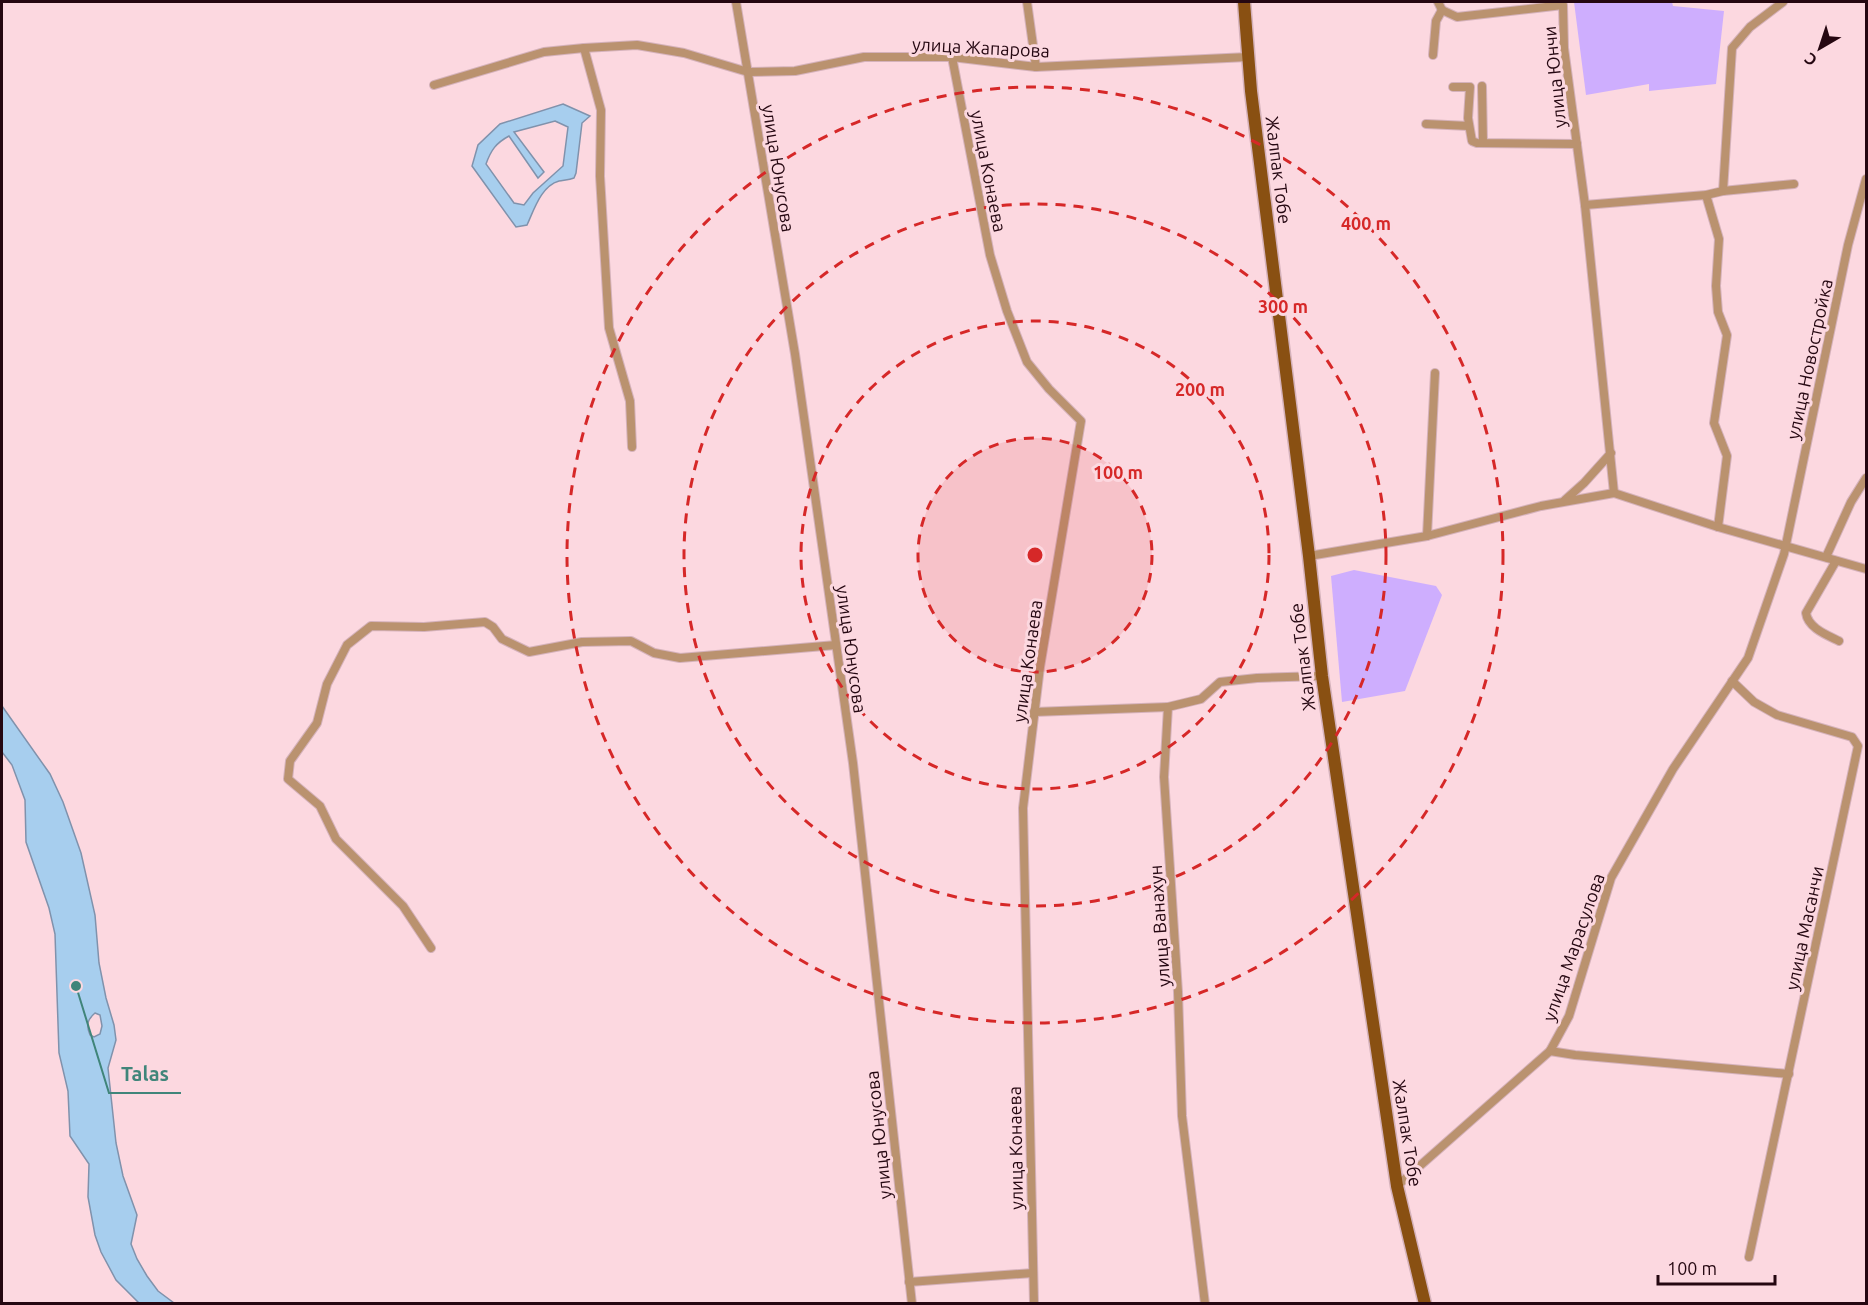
<svg xmlns="http://www.w3.org/2000/svg" width="1868" height="1305" viewBox="0 0 1868 1305" font-family="Ubuntu,sans-serif">
<style>
.green{fill:#ceaefe}
.water{fill:#a7ceee;stroke:#8092ac;stroke-width:1.5;fill-rule:evenodd}
.lines{fill:none;stroke-linecap:round;stroke-linejoin:round}
.minor-casing{stroke:#d5b2bb;stroke-width:10}
.primary-casing{stroke:#d5b2bb;stroke-width:15}
.minor{stroke:#ba926f;stroke-width:8}
.primary{stroke:#895012;stroke-width:12}
.ring{fill:none;stroke:#d62828;stroke-width:3;stroke-dasharray:10 8}
.labels{text-anchor:middle;dominant-baseline:central;stroke-width:6;stroke-linejoin:round;paint-order:stroke}
.street-label{font-size:18px;fill:#250711;stroke:#fcd8e0}
.centre{fill:#d62828;stroke:#fcd8e0;stroke-width:3}
.ring-label{font-size:18px;text-anchor:middle;font-weight:bold;fill:#d62828;stroke:#fcd8e0;stroke-width:6;stroke-linejoin:round;paint-order:stroke}
.leader{fill:none;stroke:#40857a;stroke-width:2}
.callout-dot{fill:#40857a;stroke:#fcd8e0;stroke-width:2}
.callout-label{font-size:20px;text-anchor:middle;font-weight:bold;fill:#40857a;stroke:#fcd8e0;stroke-width:6;stroke-linejoin:round;paint-order:stroke}
</style>
<rect width="100%" height="100%" fill="#fcd8e0"/>
<g class="green">
<polygon points="1574,2 1672,2 1673,6 1724,11 1716,84 1649,91 1649,84 1586,95"/>
<polygon points="1354,570 1436,586 1442,595 1405,691 1342,702 1331,576"/>
</g>
<g class="water">
<path d="M 563,104 L 590,116 L 582,123 L 576,173 L 574,178 C 569,180 564,180 559,181 C 541,186 534,210 527,225 L 516,227 L 472,166 L 478,145 L 500,124 ZM 555,121 L 568,127 L 563,166 L 533,193 L 524,205 L 514,203 L 486,164 C 491,150 496,143 509,136 L 538,178 L 544,172 L 514,132 Z"/>
<path d="M 2,706 L 50,774 L 63,802 L 81,853 L 95,915 L 99,963 L 106,998 L 114,1025 L 116,1040 L 108,1068 L 116,1143 L 123,1176 L 137,1215 L 131,1244 L 137,1259 L 147,1276 L 158,1291 L 174,1303 L 139,1303 L 116,1280 L 101,1252 L 95,1235 L 88,1197 L 89,1164 L 70,1136 L 68,1091 L 59,1053 L 55,934 L 49,908 L 26,842 L 25,800 L 12,765 L 2,752 ZM 95,1013 L 100,1015 L 102,1026 L 100,1034 L 94,1037 L 90,1035 C 86,1025 87,1020 95,1013 Z"/>
</g>
<g class="lines">
<g class="minor-casing">
<g id="minor">
<polyline points="736,2 795,354 853,763 912,1304"/>
<polyline points="1027,2 1036,67"/>
<polyline points="1438,2 1442,10 1457,17 1563,5 1564,48 1585,205 1614,493"/>
<polyline points="584,48 601,110 600,176 609,328 630,401 632,447"/>
<polyline points="1433,55 1436,21 1442,10"/>
<polyline points="952,57 990,255 1007,311 1027,362 1049,389 1081,421 1040,667 1023,808 1034,1304"/>
<polyline points="434,85 544,52 584,48 637,45 684,53 748,72 795,71 864,57 952,57 1036,67 1248,57"/>
<polyline points="1482,86 1483,143"/>
<polyline points="1453,87 1470,87 1468,118 1472,141 1477,143 1577,144"/>
<polyline points="1426,124 1469,126"/>
<polyline points="1723,191 1732,48 1750,27 1783,2"/>
<polyline points="1706,195 1719,239 1716,286 1718,312 1727,335 1714,423 1727,456 1718,527"/>
<polyline points="1585,205 1706,195 1723,191 1794,184"/>
<polyline points="1565,500 1584,483 1611,453"/>
<polyline points="1427,536 1435,373"/>
<polyline points="1309,556 1427,536 1541,506 1614,493 1718,527 1866,569"/>
<polyline points="1826,557 1851,502 1866,478"/>
<path d="M 1836,561 L 1806,613 C 1808,628 1827,635 1839,641"/>
<polyline points="1732,681 1754,702 1777,715 1852,737 1858,746 1749,1257"/>
<polyline points="1034,712 1168,707"/>
<polyline points="431,948 403,906 336,839 320,806 288,779 290,761 317,723 327,684 347,645 371,626 424,627 485,622 493,627 502,639 529,652 582,642 631,641 654,653 680,658 836,645"/>
<polyline points="1550,1051 1575,1055 1789,1074"/>
<polyline points="1397,1186 1550,1051 1569,1016 1611,878 1673,769 1748,658 1784,554 1848,245 1866,179"/>
<polyline points="909,1282 1033,1273"/>
<polyline points="1205,1304 1182,1116 1178,992 1164,777 1168,707 1201,699 1220,682 1257,678 1322,676"/>
</g>
</g>
<g class="primary-casing">
<polyline id="primary" points="1244,2 1251,91 1309,556 1322,676 1397,1186 1425,1304"/>
</g>
<use href="#minor" class="minor"/>
<use href="#primary" class="primary"/>
</g>
<circle cx="1035" cy="555" r="117" fill="#d62828" fill-opacity=".12"/>
<g class="ring">
<circle cx="1035" cy="555" r="117"/>
<circle cx="1035" cy="555" r="234"/>
<circle cx="1035" cy="555" r="351"/>
<circle cx="1035" cy="555" r="468"/>
</g>
<g class="labels">
<g class="street-label">
<text transform="translate(981 47) rotate(3)">улица Жапарова</text>
<text transform="translate(1554 77) rotate(-96)">улица Юнчи</text>
<text transform="translate(779 168) rotate(81)">улица Юнусова</text>
<text transform="translate(1279 170) rotate(83)">Жалпак Тобе</text>
<text transform="translate(989 171) rotate(79)">улица Конаева</text>
<text transform="translate(1809 359) rotate(-78)">улица Новостройка</text>
<text transform="translate(852 649) rotate(82)">улица Юнусова</text>
<text transform="translate(1302 657) rotate(-97)">Жалпак Тобе</text>
<text transform="translate(1027 661) rotate(-82)">улица Конаева</text>
<text transform="translate(1159 926) rotate(-94)">улица Ванахун</text>
<text transform="translate(1804 928) rotate(-78)">улица Масанчи</text>
<text transform="translate(1573 947) rotate(-71)">улица Марасулова</text>
<text transform="translate(1408 1133) rotate(81)">Жалпак Тобе</text>
<text transform="translate(878 1135) rotate(-96)">улица Юнусова</text>
<text transform="translate(1015 1148) rotate(-91)">улица Конаева</text>
</g>
</g>
<circle cx="1035" cy="555" r="9" class="centre"/>
<g class="ring-label">
<text x="1366" y="230">400 m</text>
<text x="1283" y="313">300 m</text>
<text x="1200" y="396">200 m</text>
<text x="1118" y="479">100 m</text>
</g>
<path class="leader" d="M76 986L109 1093H181"/>
<circle class="callout-dot" cx="76" cy="986" r="6"/>
<g class="callout-label">
<text x="145" y="1081">Talas</text>
</g>
<rect width="1868" height="1305" fill="none" stroke="#250711" stroke-width="6"/>
<g transform="translate(1820 48) rotate(219)" stroke="#fcd8e0" stroke-width="4.5" paint-order="stroke">
<path d="M0-4.5L10 22L0 15L-10 22Z" fill="#250711"/>
<text y="-9" font-size="16" font-weight="bold" text-anchor="middle" fill="#250711">С</text>
</g>
<path d="M1658 1275v9h117v-9" fill="none" stroke="#250711" stroke-width="3"/>
<text x="1667" y="1275" font-size="18" fill="#250711" stroke="#fcd8e0" stroke-width="4.5" paint-order="stroke">100 m</text>
</svg>
